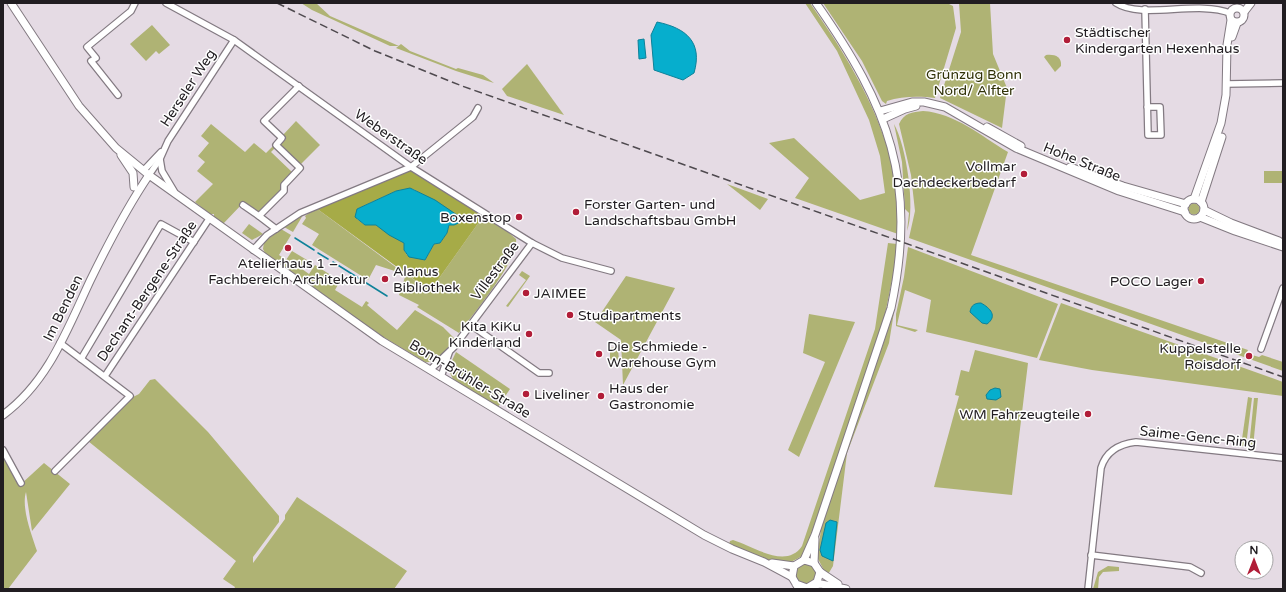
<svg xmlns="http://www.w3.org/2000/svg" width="1286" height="592" viewBox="0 0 1286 592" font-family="'Varela Round',sans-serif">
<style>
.green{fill:#afb374}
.forest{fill:#a6ab47;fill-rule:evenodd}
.water{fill:#06aecd;stroke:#0e8299}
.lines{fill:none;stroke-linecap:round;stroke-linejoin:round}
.stream{stroke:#0e8299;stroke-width:1.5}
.street-casing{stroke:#837a82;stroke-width:8}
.secondary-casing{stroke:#837a82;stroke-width:9}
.street{stroke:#fff;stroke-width:5.5}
.secondary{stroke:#fff;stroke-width:7}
.rail{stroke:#4f4a4f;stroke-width:1.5;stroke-dasharray:8 4;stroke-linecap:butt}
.poi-dot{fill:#b11d38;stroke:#fff;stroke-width:1.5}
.labels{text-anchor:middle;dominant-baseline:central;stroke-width:3;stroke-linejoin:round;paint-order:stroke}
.poi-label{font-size:14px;fill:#211d21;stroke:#fff;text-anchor:start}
.park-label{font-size:14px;fill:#303207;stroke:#fff}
.street-label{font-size:14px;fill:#211d21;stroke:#fff}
</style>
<rect width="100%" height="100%" fill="#e5dbe4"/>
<g class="green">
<polygon points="301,3 316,3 330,16 399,46 390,46 312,10"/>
<path d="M 805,3 L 810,3 C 842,49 873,98 889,153 C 897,179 897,207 898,234 L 795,198 L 809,178 L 769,143 L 794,138 L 860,200 L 885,193 L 880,156 L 869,120 L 837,51 Z"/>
<path d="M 823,3 L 947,3 L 953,6 L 956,28 L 935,98 C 920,96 902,96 887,101 L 886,104 L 882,101 L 862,61 Z"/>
<polygon points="959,3 990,3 993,54 1007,88 1002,128 940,98 961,32"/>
<polygon points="152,25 170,45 159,54 156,51 146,61 130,44"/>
<polygon points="401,44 410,51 456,69 458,68 483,75 494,83 456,71 396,48"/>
<path d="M 1046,55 C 1054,54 1062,56 1061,66 L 1055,72 L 1044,57 Z"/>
<polygon points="527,64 564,115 507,96 502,89"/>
<path d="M 923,111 C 955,113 981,136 1008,152 L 971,255 L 1248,350 L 1246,356 L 1251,358 L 1252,355 L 1259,357 L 1262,355 L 1283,362 L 1283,371 L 909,238 L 915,211 L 911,175 L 899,124 C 904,113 912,112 923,111 Z"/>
<polygon points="296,121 320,145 300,165 279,146 286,139 283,135"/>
<polygon points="211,124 245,152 254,143 266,153 273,146 275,148 271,152 292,172 281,184 281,190 258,212 243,203 223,224 214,217 214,214 210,214 195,202 213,184 197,171 205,162 198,156 209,143 201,136"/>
<path d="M 894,124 C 906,145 916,208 907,231 L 909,213 L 905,209 L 902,162 Z"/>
<rect x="1264" y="171" width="18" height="12"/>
<polygon points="727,184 768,199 760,210"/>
<circle cx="1194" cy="209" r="5.5"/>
<polygon points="316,208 401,271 401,273 376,265 368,280 312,245 319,234 302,224 306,218 305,216"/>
<polygon points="303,215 293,232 284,227"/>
<path d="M 484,215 L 501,226 L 516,239 C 519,260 473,314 459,333 L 417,307 L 419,305 L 399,295 L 406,274 L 430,291 Z"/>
<polygon points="249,224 263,234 252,240 242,233"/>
<path d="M 281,229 L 291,235 L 279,255 L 286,260 L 292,251 L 307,260 L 302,269 L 309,274 L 315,265 L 340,281 L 335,290 L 362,307 L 366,301 L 369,303 L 367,305 L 397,330 L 415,310 L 443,327 L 455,339 C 447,348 437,364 425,362 L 385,338 L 267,257 L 263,249 L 264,242 Z"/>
<path d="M 888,243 L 897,244 L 894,271 L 884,319 L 804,555 C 800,557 794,561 790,562 C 774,566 744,551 729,544 L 730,541 L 733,540 C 753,546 786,570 802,546 L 875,329 Z"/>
<polygon points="908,247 1058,304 1037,358 926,332 931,300 905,290 897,325 918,330 915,332 896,326 896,314 904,277"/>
<polygon points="522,271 530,276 508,307 506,306 526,280 519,275"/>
<polygon points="626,276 675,288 623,385 621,340 595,322"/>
<polygon points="1061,303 1283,382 1283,396 1092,370 1039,360"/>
<polygon points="894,312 889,343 847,453 833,566 827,576 817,557 822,523"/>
<polygon points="809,314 855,322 799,457 788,450 825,362 803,353"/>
<polygon points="618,347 619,362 610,362 610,348"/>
<polygon points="975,350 1028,363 1012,495 934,487 959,396 955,395 961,370 969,372"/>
<polygon points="456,352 510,389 498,407 453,379 448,369"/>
<polygon points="155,379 208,432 279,516 279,522 253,557 253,563 285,519 285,515 297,497 407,571 394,589 234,589 235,587 223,579 236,561 88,441 129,399 139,394 150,380"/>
<polygon points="1248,397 1252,398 1246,446 1241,446"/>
<polygon points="1254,398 1258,398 1253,447 1249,447"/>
<path d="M 4,456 L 20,485 L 44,463 L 70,484 L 32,531 L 26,492 C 21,508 32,536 37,551 L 8,589 L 3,589 Z"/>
<circle cx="806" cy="574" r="10"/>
<polygon points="1108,566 1119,567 1119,571 1103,572 1099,577 1098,589 1093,589 1098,572"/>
</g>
<path class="forest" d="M 411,170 L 484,215 L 430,291 L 316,208 ZM 413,189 L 460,217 L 461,222 L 449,225 L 447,233 L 440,243 L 434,244 L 425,260 L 407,255 L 404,250 L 404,243 L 401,240 L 376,225 L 365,225 L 357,219 L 357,209 L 396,191 Z"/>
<g class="water">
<path d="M 657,22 C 686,28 703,42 694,73 L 683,80 L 654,70 L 651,35 Z"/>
<polygon points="644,39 646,58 639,59 638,40"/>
<polygon points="410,188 435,200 460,217 461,222 454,225 449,225 447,233 440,243 434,244 425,260 409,257 404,250 404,243 389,235 376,225 365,225 355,217 357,209 396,191"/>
<path d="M 981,303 C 990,308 998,316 987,324 L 982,323 L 970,312 C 971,305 975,303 981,303 Z"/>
<polygon points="995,388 1000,389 1001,397 996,400 987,399 986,395 990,390"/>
<polygon points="830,520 837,522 833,561 822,556 820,550 826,523"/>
</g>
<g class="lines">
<g class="stream">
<polyline points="295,238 314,250"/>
<polyline points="318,253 328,259"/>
<polyline points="333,262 387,296"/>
</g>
<g class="street-casing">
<g id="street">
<polyline points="166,3 234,40 411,167 532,243 562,258 611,271"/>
<path d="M 1116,3 C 1142,20 1197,0 1230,13"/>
<polyline points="1145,9 1148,135 1161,135 1160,107 1147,107"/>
<polyline points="1226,84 1283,83"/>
<polyline points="118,95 91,61 96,58 87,47 131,11 135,3"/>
<polyline points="160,159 162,171 174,191"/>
<polyline points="144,170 161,152"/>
<polyline points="149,175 160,159 168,141 234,40"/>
<polyline points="243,205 259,216"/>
<polyline points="276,229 259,216 284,191 284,185 300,168 276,145 282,138 264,121 299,86"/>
<polyline points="253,250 267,235 300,213 411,167 473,117 478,108"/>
<polyline points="471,325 539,373 549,373"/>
<polyline points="1261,349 1283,288"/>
<polyline points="81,359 161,224 194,242"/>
<polyline points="430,370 454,347 532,243"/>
<polyline points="105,376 209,219"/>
<polyline points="441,377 449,353"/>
<polyline points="3,450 21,483"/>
<polyline points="55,471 130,396 60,343"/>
<polyline points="1091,555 1190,567 1201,573"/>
<path d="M 1088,589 L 1101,468 C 1106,451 1119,444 1136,442 L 1283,458"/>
</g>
</g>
<g class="secondary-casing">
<g id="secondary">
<polyline points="11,3 79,106 116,148 149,175 382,341 704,535 732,549 764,562 792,577"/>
<circle cx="1237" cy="15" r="7"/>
<polyline points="1244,12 1251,3"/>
<polyline points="1232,37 1237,23"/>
<polyline points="880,111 912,102 924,102 945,107 1016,148 1119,191 1185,212"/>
<polyline points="883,119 905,109 916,106"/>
<polyline points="987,127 1021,146"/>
<polyline points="121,155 133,173 134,187"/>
<polyline points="1070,167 1123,186 1186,204"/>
<polyline points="1194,199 1221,123 1226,95 1227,45 1231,20"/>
<circle cx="1194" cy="209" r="10"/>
<polyline points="1201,202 1222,137"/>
<polyline points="1204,210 1231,223 1279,241"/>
<polyline points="1200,217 1235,231 1283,247"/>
<path d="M 3,415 C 48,382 67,330 90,281 C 108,244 126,209 149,175"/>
<path d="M 804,560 L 815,535 L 891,308 C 918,181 889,107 816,3"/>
<polyline points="772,563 794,566"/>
<polyline points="814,563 815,539"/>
<polyline points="820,572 838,584"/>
<polyline points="796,584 807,588 817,582 820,572 814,563 804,560 794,566 792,577 799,589"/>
<polyline points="814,585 821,584 846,589"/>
</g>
</g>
<use href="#street" class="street"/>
<use href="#secondary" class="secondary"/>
<polyline class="rail" points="277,3 375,51 462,86 1283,377"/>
</g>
<g class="poi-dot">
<circle cx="1067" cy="40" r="4"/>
<circle cx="1024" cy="174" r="4"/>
<circle cx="576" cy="212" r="4"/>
<circle cx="519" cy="217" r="4"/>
<circle cx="288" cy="248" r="4"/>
<circle cx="385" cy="279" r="4"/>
<circle cx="1201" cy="281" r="4"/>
<circle cx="526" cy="293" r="4"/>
<circle cx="570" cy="315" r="4"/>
<circle cx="529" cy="334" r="4"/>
<circle cx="599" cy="354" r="4"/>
<circle cx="1249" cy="356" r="4"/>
<circle cx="526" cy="394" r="4"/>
<circle cx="601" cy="396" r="4"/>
<circle cx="1088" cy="414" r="4"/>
</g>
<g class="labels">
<g class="poi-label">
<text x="1075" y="32">Städtischer<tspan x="1075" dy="16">Kindergarten Hexenhaus</tspan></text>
<text x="1016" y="166" text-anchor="end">Vollmar<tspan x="1016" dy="16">Dachdeckerbedarf</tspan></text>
<text x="584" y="204">Forster Garten- und<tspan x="584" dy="16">Landschaftsbau GmbH</tspan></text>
<text x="511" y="217" text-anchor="end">Boxenstop</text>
<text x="288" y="263" text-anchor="middle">Atelierhaus 1 –<tspan x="288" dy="16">Fachbereich Architektur</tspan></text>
<text x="393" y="271">Alanus<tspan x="393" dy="16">Bibliothek</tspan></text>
<text x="1193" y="281" text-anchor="end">POCO Lager</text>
<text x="534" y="293">JAIMEE</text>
<text x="578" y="315">Studipartments</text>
<text x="521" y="326" text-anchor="end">Kita KiKu<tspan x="521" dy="16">Kinderland</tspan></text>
<text x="607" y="346">Die Schmiede -<tspan x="607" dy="16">Warehouse Gym</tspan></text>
<text x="1241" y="348" text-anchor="end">Kuppelstelle<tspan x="1241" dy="16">Roisdorf</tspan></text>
<text x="609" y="388">Haus der<tspan x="609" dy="16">Gastronomie</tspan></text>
<text x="534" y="394">Liveliner</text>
<text x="1080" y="414" text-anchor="end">WM Fahrzeugteile</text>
</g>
<g class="park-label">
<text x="974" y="74">Grünzug Bonn<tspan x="974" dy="16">Nord/ Alfter</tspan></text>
</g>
<g class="street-label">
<text transform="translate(188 88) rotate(-57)">Herseler Weg</text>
<text transform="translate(391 137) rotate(35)">Weberstraße</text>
<text transform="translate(1082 162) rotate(22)">Hohe Straße</text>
<text transform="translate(495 271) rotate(-53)">Villestraße</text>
<text transform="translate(147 291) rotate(-56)">Dechant-Bergene-Straße</text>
<text transform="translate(63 308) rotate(-64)">Im Benden</text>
<text transform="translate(470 379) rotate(31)">Bonn-Brühler-Straße</text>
<text transform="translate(1198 437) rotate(6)">Saime-Genc-Ring</text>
</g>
</g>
<rect width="1286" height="592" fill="none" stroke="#211d21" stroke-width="8"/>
<g transform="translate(1254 560)"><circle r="19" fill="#ffffff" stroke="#a6a5a6"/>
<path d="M0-3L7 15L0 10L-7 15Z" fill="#b11d38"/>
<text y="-6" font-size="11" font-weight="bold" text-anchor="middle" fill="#211d21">N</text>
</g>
</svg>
